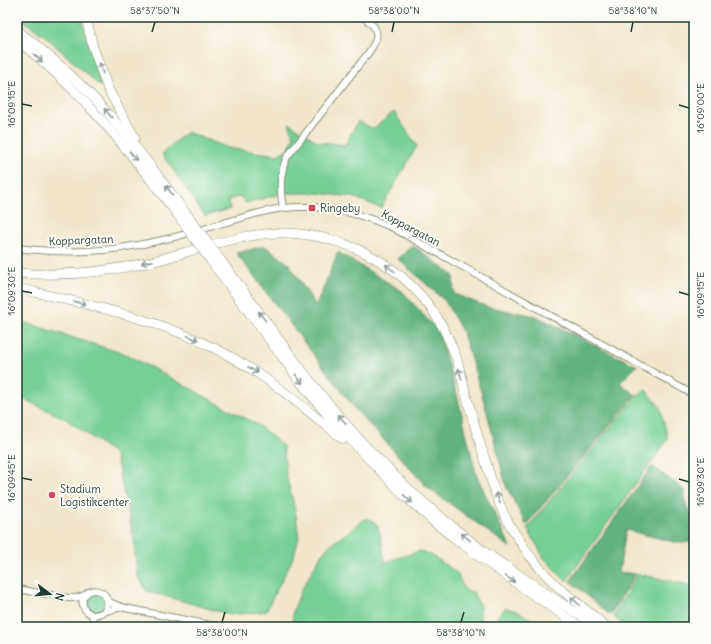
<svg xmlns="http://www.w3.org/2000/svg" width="711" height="644" viewBox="0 0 711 644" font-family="Delius,sans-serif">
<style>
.green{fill:#77d096;stroke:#4b8665}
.forest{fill:#61b27f;stroke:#40785a}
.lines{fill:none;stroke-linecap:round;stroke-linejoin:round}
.minor-casing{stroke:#88927f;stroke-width:8}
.highway-casing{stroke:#88927f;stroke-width:10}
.minor{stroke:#fff;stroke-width:6}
.highway{stroke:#fff;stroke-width:9}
.highway-bridge-casing{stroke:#88927f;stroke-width:10;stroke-linecap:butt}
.highway-bridge{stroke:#fff;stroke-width:9}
.oneway{stroke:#8f9e9a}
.ticks{fill:none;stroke:#1f3d34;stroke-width:1.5}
.poi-dot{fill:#d1495b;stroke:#fdfcf7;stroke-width:1.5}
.labels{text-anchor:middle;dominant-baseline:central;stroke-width:4;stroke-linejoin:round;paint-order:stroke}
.poi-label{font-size:11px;fill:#1f3d34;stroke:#fdfcf7;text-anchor:start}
.street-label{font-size:11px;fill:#1f3d34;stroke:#fdfcf7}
.neatline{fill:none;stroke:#1f3d34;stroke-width:1.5}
.ticks-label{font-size:10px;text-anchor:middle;fill:#1f3d34}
</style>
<rect width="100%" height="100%" fill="#fdfcf7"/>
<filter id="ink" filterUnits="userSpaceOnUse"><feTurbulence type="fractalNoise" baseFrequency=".025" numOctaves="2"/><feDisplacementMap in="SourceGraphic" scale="8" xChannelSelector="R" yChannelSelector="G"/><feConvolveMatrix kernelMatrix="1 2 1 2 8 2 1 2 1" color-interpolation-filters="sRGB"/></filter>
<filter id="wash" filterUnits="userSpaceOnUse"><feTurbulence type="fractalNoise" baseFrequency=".012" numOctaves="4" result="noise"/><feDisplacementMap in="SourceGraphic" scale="16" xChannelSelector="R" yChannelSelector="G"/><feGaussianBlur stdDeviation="0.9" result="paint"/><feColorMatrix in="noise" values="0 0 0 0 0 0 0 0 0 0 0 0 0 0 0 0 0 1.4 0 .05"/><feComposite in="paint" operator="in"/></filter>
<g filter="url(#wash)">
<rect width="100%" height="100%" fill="#f1e6ca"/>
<g class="green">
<polygon points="18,17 81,17 101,87 45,36"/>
<polygon points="394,112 417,146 381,208 353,197 316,193 284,193 246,203 240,196 229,200 230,209 205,216 162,154 171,145 187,132 228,148 277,155 288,149 294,137 289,123 318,142 345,145 358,121 373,129"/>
<polygon points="17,320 128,355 258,425 283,446 286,474 295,510 299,538 293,558 266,611 231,615 147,591 137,575 134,539 115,454 66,419 17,396"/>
<polygon points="645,389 660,407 668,439 566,581 544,558 527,528 637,396"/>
<path d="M 365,519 C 368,519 372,519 374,522 C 381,527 383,553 385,562 L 420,551 L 430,554 L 457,573 L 463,587 L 466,591 L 473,592 L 480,606 L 480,621 L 490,626 C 497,621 497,614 506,608 L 517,611 L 545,627 L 292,627 L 293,611 L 301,591 L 320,557 L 329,546 Z"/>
<polygon points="638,574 694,586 694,627 626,627 613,616"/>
<circle cx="95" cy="602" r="10"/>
</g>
<g class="forest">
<polygon points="412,245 453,275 454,294 488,307 536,316 637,366 620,383 636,395 526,525 506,486 485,405 463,333 445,301 398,259"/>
<polygon points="265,246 289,264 316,306 338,252 402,291 438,331 458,398 476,474 511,548 428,488 356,410 236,253"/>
<path d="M 652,466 L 684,490 C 684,500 686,509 694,516 L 694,542 L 674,542 L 626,530 L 619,572 L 636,574 L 610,615 L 570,581 Z"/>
</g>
</g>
<g filter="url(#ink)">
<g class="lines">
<g class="minor-casing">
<g id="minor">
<path d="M 283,208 C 280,190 279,174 287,157 L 369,52 C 374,44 380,36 374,27 C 371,23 367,21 365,17"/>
<path d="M 17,248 C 57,253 98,253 138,245 C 166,240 195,232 223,223 C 243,218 264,210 284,208 C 321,204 357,212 391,227 L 694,395"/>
<polyline points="17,589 68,598 76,598 85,595"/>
<polyline points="107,600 111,603 125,608 221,627"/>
<path d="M 104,612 L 108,604 C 106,589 92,586 83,597 C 81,606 85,612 93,615 C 103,614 109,608 121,608"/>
<polyline points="91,627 93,615"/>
</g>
</g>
<g class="highway-casing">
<g id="highway">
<polyline points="86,17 93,47 108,89 135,138"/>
<path d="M 17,30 C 48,54 79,81 105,110 C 135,144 161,180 188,216"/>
<path d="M 17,40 C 83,91 130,152 180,218"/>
<path d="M 219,258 C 269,325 316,395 374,455 C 407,489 443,521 481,549 C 519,576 558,601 597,627"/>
<polyline points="211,261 303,385 334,423 406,497 435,523 462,544 509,578 580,627"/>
<path d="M 17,273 C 62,277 107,272 151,262 C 198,250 251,228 300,234 C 370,242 429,284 454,352 C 459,364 462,378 465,391 C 472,416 479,441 487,466 C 492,483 497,501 505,516 C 518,541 536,566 556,585 C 573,600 590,613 607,627"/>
<path d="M 17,288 C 86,304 157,318 220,351 C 265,374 303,407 343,439"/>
</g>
</g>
<use href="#minor" class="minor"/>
<use href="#highway" class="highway"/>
<g class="highway-bridge-casing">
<g id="highway-bridge">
<polyline points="188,216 219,258"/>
<polyline points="180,218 211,261"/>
</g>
</g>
<use href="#highway-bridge" class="highway-bridge"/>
</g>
<defs><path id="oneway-shaft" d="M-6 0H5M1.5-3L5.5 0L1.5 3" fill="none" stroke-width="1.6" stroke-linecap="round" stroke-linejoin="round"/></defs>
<g class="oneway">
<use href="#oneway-shaft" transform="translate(38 58) rotate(41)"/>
<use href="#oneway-shaft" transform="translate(101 68) rotate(-109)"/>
<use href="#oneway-shaft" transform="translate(108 113) rotate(-131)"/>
<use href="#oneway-shaft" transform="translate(133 156) rotate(51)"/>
<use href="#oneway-shaft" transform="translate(169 190) rotate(-127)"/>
<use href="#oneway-shaft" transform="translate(147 262) rotate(167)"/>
<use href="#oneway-shaft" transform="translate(390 268) rotate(-144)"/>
<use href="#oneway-shaft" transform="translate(80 303) rotate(13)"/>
<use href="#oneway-shaft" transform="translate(262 316) rotate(-126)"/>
<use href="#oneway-shaft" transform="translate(193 338) rotate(23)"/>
<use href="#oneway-shaft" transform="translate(253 370) rotate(32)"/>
<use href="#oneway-shaft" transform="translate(460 374) rotate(-106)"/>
<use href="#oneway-shaft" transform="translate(299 379) rotate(53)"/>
<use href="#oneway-shaft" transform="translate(342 419) rotate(-131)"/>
<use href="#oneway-shaft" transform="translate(498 498) rotate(-111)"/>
<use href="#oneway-shaft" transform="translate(408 499) rotate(43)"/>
<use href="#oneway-shaft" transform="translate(466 537) rotate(-141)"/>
<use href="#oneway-shaft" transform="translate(510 579) rotate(35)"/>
<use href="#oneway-shaft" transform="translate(575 601) rotate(-139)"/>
</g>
</g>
<path class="ticks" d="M 152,32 L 155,22M 392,32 L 394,22M 631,32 L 633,22M 22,104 L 32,106M 679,105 L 689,108M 22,291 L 32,293M 679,292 L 689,295M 22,478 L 32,480M 679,479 L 689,482M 222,622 L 225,612M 461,622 L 464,612"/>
<g class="poi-dot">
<rect x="308" y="204" width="8" height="8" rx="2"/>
<circle cx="52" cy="495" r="4"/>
</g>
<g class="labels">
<g class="poi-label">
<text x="320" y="208">Ringeby</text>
<text x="60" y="489">Stadium<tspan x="60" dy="13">Logistikcenter</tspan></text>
</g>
<g class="street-label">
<text transform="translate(411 228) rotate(28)">Koppargatan</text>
<text transform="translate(81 240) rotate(-2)">Koppargatan</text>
</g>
</g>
<rect width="711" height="644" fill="none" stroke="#fdfcf7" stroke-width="44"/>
<g transform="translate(50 594) rotate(106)" stroke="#fdfcf7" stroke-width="3" paint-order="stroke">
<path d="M0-3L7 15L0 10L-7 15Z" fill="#1f3d34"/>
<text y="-6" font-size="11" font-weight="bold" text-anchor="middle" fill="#1f3d34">N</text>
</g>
<rect x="22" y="22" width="667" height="600" class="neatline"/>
<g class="ticks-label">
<text x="155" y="14">58°37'50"N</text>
<text x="394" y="14">58°38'00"N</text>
<text x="633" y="14">58°38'10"N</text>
<text transform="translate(11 104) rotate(-90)" y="4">16°09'15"E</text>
<text transform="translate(700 108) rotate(-90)" y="4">16°09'00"E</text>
<text transform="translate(11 291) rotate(-90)" y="4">16°09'30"E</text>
<text transform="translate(700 295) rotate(-90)" y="4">16°09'15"E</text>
<text transform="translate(11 478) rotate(-90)" y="4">16°09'45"E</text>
<text transform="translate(700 482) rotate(-90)" y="4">16°09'30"E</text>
<text x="222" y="636">58°38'00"N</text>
<text x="461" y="636">58°38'10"N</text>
</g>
</svg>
